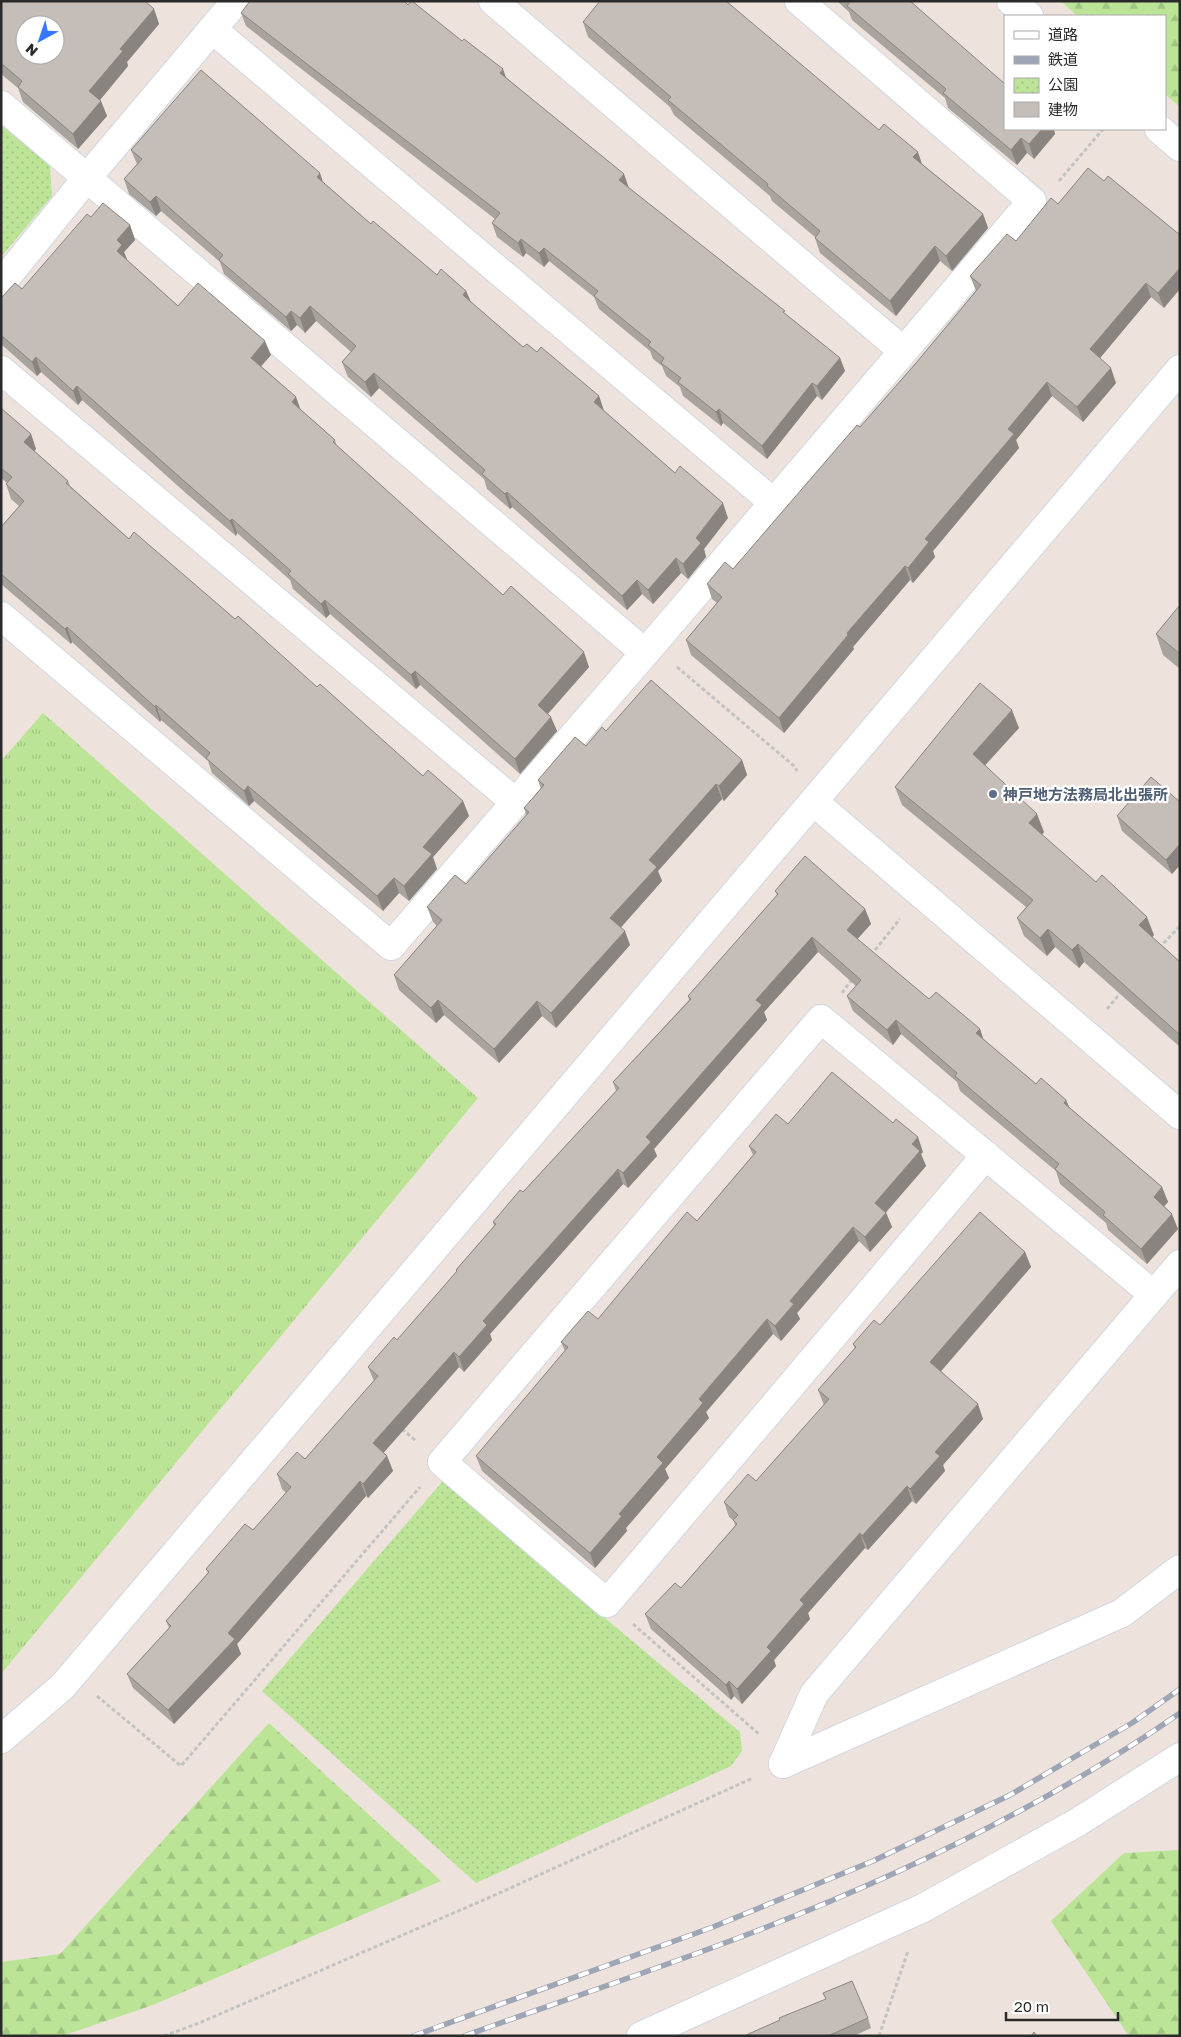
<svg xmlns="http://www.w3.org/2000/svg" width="1181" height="2037" viewBox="0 0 1181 2037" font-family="'Golos Text','Noto Sans JP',sans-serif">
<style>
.grass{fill:url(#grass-tufts)}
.forest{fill:url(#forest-firs)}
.park{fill:url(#park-dots)}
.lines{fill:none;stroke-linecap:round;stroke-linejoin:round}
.minor-casing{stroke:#d1d7e3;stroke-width:30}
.path{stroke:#c3c3c3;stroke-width:3;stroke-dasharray:4 2.5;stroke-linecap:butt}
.minor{stroke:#fff;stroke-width:28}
.rail-casing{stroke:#9ea5b5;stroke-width:5.5}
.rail{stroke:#fff;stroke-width:4;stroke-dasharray:11;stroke-linecap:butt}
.wall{fill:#a9a39e}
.shaded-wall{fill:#8a8481}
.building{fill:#c5bdb8;stroke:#8a8481;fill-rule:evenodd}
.service-dot{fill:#5c6f8a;stroke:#fff;stroke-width:2}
.labels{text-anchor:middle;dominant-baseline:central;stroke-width:4.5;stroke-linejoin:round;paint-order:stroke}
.service-label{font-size:15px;font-weight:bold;fill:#4e5e75;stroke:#fff;text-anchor:start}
</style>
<defs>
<pattern id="grass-tufts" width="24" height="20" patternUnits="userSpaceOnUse" patternTransform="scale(1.25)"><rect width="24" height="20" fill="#bce497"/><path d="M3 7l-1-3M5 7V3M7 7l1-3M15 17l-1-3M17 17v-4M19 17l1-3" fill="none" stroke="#a2c482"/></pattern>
<pattern id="forest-firs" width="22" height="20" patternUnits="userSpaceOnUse" patternTransform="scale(1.25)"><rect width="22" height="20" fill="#bce497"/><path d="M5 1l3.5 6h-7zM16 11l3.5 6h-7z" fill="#a2c482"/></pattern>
<pattern id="park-dots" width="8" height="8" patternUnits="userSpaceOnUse" patternTransform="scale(1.25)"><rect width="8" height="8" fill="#bce497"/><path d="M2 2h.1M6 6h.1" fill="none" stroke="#a2c482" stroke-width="1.8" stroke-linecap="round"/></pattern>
</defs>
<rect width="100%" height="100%" fill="#ede3dc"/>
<polygon class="grass" points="43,713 478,1098 1,1674 1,761"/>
<g class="forest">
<polygon points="1061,1 1180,1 1180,107 1165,94 1165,16 1077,16"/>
<polygon points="269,1723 441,1881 153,2005 62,2036 1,2036 1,1962 60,1954"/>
<polygon points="1180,1850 1180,2036 1129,2036 1051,1921 1124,1853"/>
</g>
<g class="park">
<polygon points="1,125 50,166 52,196 1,257"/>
<polygon points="443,1481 740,1732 742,1751 731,1766 476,1883 262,1691"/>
</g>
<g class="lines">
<g class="minor-casing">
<g id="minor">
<polyline points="493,1 903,351"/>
<polyline points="1011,1 1029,16"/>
<polyline points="212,29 774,503"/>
<polyline points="1,105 645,653"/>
<polyline points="1159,129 1180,147"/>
<polyline points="1,284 86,179 236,1"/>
<polyline points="1,370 515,802"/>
<polyline points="1,616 391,946 645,653 1032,201 799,1"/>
<polyline points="814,802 1180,1115"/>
<polyline points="986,1155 607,1603 442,1462 821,1019 1154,1295"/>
<polyline points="1,1739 63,1686 1180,369"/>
<polyline points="783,1764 814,1694 1180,1264"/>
<polyline points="783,1764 1122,1613 1180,1569"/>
<polyline points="641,2036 923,1908 1078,1822 1180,1757"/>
</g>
</g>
<g class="path">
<polyline points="1059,181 1103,129"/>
<polyline points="677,667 794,766 797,771"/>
<polyline points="1159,948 1180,926"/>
<polyline points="871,955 900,919"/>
<polyline points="842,993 853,978"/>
<polyline points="1107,1009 1122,991"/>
<polyline points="402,1429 416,1441"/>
<polyline points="633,1624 760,1735"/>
<polyline points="97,1696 181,1766 420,1487"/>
<polyline points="164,2036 199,2023 486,1899 753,1778"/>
<polyline points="879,2036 908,1951"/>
</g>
<use href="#minor" class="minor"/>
<g class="rail-casing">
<g id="rail">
<polyline points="413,2036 713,1927 873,1861 1010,1795 1132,1723 1180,1689"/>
<path d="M 464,2036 C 547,2006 631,1978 714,1947 C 875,1888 1039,1811 1180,1713"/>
</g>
</g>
<use href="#rail" class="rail"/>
</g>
<g class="wall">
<polygon points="1,1 154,9 159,24 127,62 128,66 100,100 107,116 78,149 23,102 18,88 1,74"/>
<polygon points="837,1 910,1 1055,134 1034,159 1027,153 1017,165 948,108 945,98 852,20 849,12"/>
<polygon points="241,13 507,78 628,187 840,358 845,371 822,400 817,396 767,459 723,423 721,426 683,396 680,387 666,376 662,366 653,359 650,351 599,309 594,297 549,261 544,267 526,253 523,257 497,237 492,223 495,219 246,26"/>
<polygon points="583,22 879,130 922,164 983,214 988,228 952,271 940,261 896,316 820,253 815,238 815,237 772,201 770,196 674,115 670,107 588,37"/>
<polygon points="131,150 323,182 371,224 437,275 466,291 471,302 523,347 537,352 599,396 604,411 675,473 728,518 704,549 706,557 688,579 681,573 653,604 642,594 627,610 512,507 510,509 487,489 484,479 379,388 371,397 348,377 342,362 351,352 316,321 305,333 297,325 291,331 224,274 220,262 161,211 156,216 129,194 124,179 137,164"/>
<polygon points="1104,181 1180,235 1164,308 1151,297 1100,358 1116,383 1083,422 1052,396 1016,440 1019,448 933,551 935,557 913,583 910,580 853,647 854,649 784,733 691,655 686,640 717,603 712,599 707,584 733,569 860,427 916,363 976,291 970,276 1016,241 1058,204"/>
<polygon points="91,217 130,225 135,240 124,252 127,260 178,306 271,355 261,366 296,397 300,409 335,440 337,447 503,595 589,667 548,714 557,731 520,774 420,685 416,689 330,614 326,618 293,589 290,580 237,533 236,536 188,495 82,400 78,405 41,372 37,376 1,344 1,298 22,289"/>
<polygon points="1,410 31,434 36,449 34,451 68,481 70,486 129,539 235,619 423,776 463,801 469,816 433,857 437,869 409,901 399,893 383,911 254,801 249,806 236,794 212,773 208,761 161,720 160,722 72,642 71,644 1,584 1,527 19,506 11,499 6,484 7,483 1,478"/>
<polygon points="1180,605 1180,669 1163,655 1156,634"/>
<polygon points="1019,728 985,765 1044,832 1042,835 1154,935 1152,937 1180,962 1180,1047 1084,962 1079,968 1055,947 1047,956 1024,936 1017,918 1026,907 902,805 895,787"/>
<polygon points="606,731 742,760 747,775 724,801 722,799 658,871 662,881 621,927 630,945 556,1028 542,1016 499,1063 444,1015 436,1023 399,990 394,975 437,926 433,922 427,907 466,884 526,815 524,808 541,789 538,780 586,746"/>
<polygon points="1180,802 1180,865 1172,874 1122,831 1117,816"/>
<polygon points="775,891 865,909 871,924 857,939 929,999 980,1029 983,1039 1036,1084 1066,1100 1069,1107 1162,1187 1168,1202 1164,1206 1178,1229 1147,1264 1108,1230 1106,1223 1060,1184 1056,1171 960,1091 957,1082 901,1034 893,1045 853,1011 847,996 856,986 818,952 764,1012 767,1020 654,1149 657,1156 628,1188 623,1184 490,1334 492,1340 464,1372 459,1367 383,1453 387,1456 393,1471 368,1498 366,1496 237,1644 241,1654 174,1724 133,1688 127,1674 169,1628 166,1621 208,1573 206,1569 253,1530 286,1493 282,1489 277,1474 305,1459 374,1381 368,1367 397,1340 457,1272 456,1270 494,1226 493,1222 523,1192 616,1091 613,1082 689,1000 688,996 777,895"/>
<polygon points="788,1124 923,1152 921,1154 926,1166 886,1212 892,1227 870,1252 859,1241 797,1313 800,1319 781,1341 773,1334 706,1412 709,1418 665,1469 669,1478 626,1528 627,1531 595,1568 482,1471 476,1456 565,1351 561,1342 598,1319 697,1221 753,1155 749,1146"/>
<polygon points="1025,1252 1031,1267 941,1371 983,1419 943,1465 945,1471 916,1504 912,1501 868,1550 865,1548 808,1613 810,1619 774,1660 776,1666 742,1704 734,1696 731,1700 651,1629 645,1614 681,1588 735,1526 734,1521 729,1517 724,1502 756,1481 824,1405 818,1390 855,1349 853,1344 880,1325"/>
<polygon points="868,2018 871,2028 854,2036 744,2036"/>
</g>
<g class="shaded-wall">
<polygon points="154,9 159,24 127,62 128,66 95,106 89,91 120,49"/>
<polygon points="503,69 508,83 500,73"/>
<polygon points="101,101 107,116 78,149 73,134"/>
<polygon points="1042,129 1054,129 1055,134 1034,159 1029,144"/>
<polygon points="1021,138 1027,153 1017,165 1011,150"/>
<polygon points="918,152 923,167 913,157"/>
<polygon points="320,173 325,188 317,177"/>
<polygon points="624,174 629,188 619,180"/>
<polygon points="156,196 161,211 156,216 150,202"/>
<polygon points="983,214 988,228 952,271 946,256"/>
<polygon points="130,225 135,240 124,252 127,259 122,265 117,251 117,240"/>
<polygon points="521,239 526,253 523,257 518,243"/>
<polygon points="935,246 940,261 896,316 890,301"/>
<polygon points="544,248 549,261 544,267 539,253"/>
<polygon points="1180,268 1180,289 1164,308 1158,293"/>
<polygon points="1146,283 1151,297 1095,364 1090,349"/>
<polygon points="466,291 472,305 463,295"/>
<polygon points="310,306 316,321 305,333 300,318"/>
<polygon points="291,311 297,325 291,331 286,317"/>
<polygon points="265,341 271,355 256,372 251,358"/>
<polygon points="36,357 41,372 37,376 32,362"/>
<polygon points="840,358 845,371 822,400 817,386"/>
<polygon points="1111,368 1116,383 1083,422 1077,407"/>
<polygon points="374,373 379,388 371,397 365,382"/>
<polygon points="1047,382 1052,396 1016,440 1019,448 933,551 935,557 913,583 908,568 925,539 1008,429"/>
<polygon points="812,383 817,396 767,459 762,446"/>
<polygon points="77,386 82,400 78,405 73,391"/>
<polygon points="599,396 604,411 594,402"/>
<polygon points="296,397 301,411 292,402"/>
<polygon points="719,409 723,423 721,426 716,412"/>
<polygon points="31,434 36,449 29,457 24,442"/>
<polygon points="507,492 512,507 510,509 505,494"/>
<polygon points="723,503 728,518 704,549 706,557 688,579 683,564 696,538"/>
<polygon points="232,519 237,533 236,536 230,521"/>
<polygon points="676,558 681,573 653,604 648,590"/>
<polygon points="905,566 910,580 853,647 854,649 784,733 779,718 847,633"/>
<polygon points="637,580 642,594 627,610 622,596"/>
<polygon points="325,600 330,614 326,618 321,604"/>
<polygon points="67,627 72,642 71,644 65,629"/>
<polygon points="584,652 589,667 543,719 538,705"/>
<polygon points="415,671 420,685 416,689 411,675"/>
<polygon points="156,705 161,720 160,722 155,707"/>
<polygon points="1012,710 1019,728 979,772 973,754"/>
<polygon points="551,717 557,731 520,774 515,759"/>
<polygon points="742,760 747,775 724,801 719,786"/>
<polygon points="716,784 722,799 658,871 662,881 616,933 610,918 649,860"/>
<polygon points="248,786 254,801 249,806 244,791"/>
<polygon points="463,801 469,816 433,857 437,869 409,901 404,886 423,847"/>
<polygon points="1037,814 1044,832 1036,842 1029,823"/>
<polygon points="1180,844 1180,865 1172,874 1166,860"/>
<polygon points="394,878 399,893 383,911 377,896"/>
<polygon points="865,909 871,924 852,945 847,930"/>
<polygon points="1147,917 1154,935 1146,944 1139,925"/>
<polygon points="1048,929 1055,947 1047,956 1040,938"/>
<polygon points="625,931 630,945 556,1028 551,1013"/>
<polygon points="812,937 818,952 764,1012 767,1020 654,1149 657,1156 628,1188 623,1173 646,1137 756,1000"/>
<polygon points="1078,944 1084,962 1079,968 1072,950"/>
<polygon points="438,1000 444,1015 436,1023 431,1008"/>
<polygon points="537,1001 542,1016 499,1063 494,1049"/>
<polygon points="896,1020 901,1034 893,1045 887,1030"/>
<polygon points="980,1029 985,1044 976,1033"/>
<polygon points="1066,1100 1072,1114 1064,1103"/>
<polygon points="918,1137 923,1152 921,1154 926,1166 881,1218 875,1203 912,1144"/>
<polygon points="618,1169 623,1184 490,1334 492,1340 464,1372 459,1357 483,1321"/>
<polygon points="1162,1187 1168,1202 1159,1212 1154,1197"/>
<polygon points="886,1213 892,1227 870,1252 865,1237"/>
<polygon points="1172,1214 1178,1229 1147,1264 1141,1249"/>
<polygon points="853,1227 859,1241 797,1313 800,1319 781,1341 775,1326 790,1301"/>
<polygon points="1025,1252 1031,1267 936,1377 930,1362"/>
<polygon points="767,1319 773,1334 706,1412 709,1418 665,1469 669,1478 626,1528 627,1531 595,1568 590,1553 619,1514 657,1457 699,1399"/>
<polygon points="454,1352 459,1367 379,1458 373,1443"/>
<polygon points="978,1404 983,1419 943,1465 945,1471 916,1504 910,1489 935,1452"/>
<polygon points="387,1456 393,1471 368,1498 363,1484"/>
<polygon points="360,1481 366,1496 237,1644 241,1654 174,1724 168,1710 228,1633"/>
<polygon points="907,1486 912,1501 868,1550 862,1536"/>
<polygon points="860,1533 865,1548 808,1613 810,1619 774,1660 776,1666 742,1704 737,1689 800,1600"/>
<polygon points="729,1681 734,1696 731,1700 726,1685"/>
</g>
<g class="building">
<path d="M 1,1 L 145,1 L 154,9 L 120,49 L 123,51 L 89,91 L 101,101 L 73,134 L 18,87 L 22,81 L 1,63 ZM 25,25 L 55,25 L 55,55 L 25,55 Z"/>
<polygon points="250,1 404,1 408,5 411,1 412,1 462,41 464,39 503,69 500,73 624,174 619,180 785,311 783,312 840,358 817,386 812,383 762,446 719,409 716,412 678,382 681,378 661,363 664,358 648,345 651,342 594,296 598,291 544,248 539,253 521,239 518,243 492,223 500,213 241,13"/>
<polygon points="600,1 726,1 879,130 884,124 918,152 913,157 983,214 946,256 935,246 890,301 815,238 820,231 767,186 768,184 668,100 671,97 583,22"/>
<polygon points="849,1 910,1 1005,84 1005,129 1042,129 1029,144 1021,138 1011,150 943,93 946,89 847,6 850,2"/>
<polygon points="201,70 320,173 317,177 371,224 373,221 437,275 441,269 466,291 463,295 523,347 527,344 537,352 541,347 599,396 594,402 675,473 680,466 723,503 696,538 701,543 683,564 676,558 648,590 637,580 622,596 507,492 505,494 482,474 485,470 374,373 365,382 342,362 356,346 310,306 300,318 291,311 286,317 219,260 223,255 156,196 150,202 124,179 142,159 131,150"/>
<polygon points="1088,168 1104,181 1108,176 1180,235 1180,268 1158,293 1146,283 1090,349 1111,368 1077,407 1047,382 1008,429 1014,434 925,539 929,542 908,568 905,566 847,633 848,635 779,718 686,640 722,597 707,584 725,562 733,569 857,425 860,427 916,363 981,285 970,276 1007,234 1016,241 1051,198 1058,204"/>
<polygon points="103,203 130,225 117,240 122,245 117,251 178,306 198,283 265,341 251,358 296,397 292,402 335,440 333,442 503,595 511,586 584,652 538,705 551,717 515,759 415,671 411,675 325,600 321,604 288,574 291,571 232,519 230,521 183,480 77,386 73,391 36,357 32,362 1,335 1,298 15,283 22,289 87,214 91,217"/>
<polygon points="2,409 31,434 24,442 68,481 66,483 129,539 134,532 235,619 238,616 317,687 320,684 423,776 428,770 463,801 423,847 432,854 404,886 394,878 377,896 248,786 244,791 230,779 206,758 210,753 156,705 155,707 67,627 65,629 1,574 1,527 24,501 6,484 12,477 1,468 1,410"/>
<polygon points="1180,605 1180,654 1156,634"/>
<polygon points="651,680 742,760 719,786 716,784 649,860 657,867 610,918 625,931 551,1013 537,1001 494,1049 438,1000 431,1008 394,975 442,920 427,907 455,875 466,884 529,812 524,808 544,785 538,780 575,737 586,746 602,727 606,731"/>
<polygon points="980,683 1012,710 973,754 1037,814 1029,823 1096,882 1102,875 1147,917 1139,925 1180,962 1180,1035 1078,944 1072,950 1048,929 1040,938 1017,918 1033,900 895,787"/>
<polygon points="1151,777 1180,802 1180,844 1166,860 1117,816"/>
<polygon points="805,856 865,909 847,930 929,999 936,992 980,1029 976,1033 1036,1084 1041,1078 1066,1100 1064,1103 1162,1187 1154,1197 1172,1214 1141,1249 1103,1215 1105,1212 1055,1169 1059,1164 955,1076 957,1073 896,1020 887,1030 847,996 861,980 812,937 756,1000 762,1005 646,1137 651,1142 623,1173 618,1169 483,1321 487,1325 459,1357 454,1352 373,1443 387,1456 363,1484 360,1481 228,1633 235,1639 168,1710 127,1674 171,1626 166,1621 209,1572 206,1569 245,1524 253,1530 291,1487 277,1474 297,1452 305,1459 378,1376 368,1367 394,1337 397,1340 457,1271 456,1270 496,1224 493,1222 520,1190 523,1192 619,1088 613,1082 691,999 688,996 778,894 775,891"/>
<polygon points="832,1072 893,1123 896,1119 918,1137 912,1144 920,1151 875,1203 886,1213 865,1237 853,1227 790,1301 794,1304 775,1326 767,1319 699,1399 703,1403 657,1457 663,1463 619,1514 622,1516 590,1553 476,1456 568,1347 561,1342 588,1311 598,1319 687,1212 697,1221 756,1152 749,1146 776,1114 788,1124"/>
<polygon points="980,1212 1025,1252 930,1362 978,1404 935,1452 940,1456 910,1489 907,1486 862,1536 860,1533 800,1600 804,1604 767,1647 771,1651 737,1689 729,1681 726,1685 645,1614 675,1583 681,1588 737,1524 733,1520 738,1515 724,1502 748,1474 756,1481 829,1399 818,1390 856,1347 853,1344 874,1320 880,1325"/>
<polygon points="852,1981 868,2018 828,2036 744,2036 780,2020 779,2018 826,1999 823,1993"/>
<polygon points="1034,2032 1037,2036 1031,2036"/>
</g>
<circle class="service-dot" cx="993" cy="794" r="5"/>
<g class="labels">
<g class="service-label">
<text x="1003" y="794">神戸地方法務局北出張所</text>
</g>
</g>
<rect width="1181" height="2037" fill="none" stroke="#2a2a2a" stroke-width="5"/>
<rect x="1004" y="15" width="162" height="115" fill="#ffffff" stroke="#aaaaaa"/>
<rect x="1014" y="31" width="25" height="8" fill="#ffffff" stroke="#aaaaaa"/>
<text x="1048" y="40" font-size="15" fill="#2a2a2a">道路</text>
<rect x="1014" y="56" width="25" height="8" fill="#9ea5b5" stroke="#aaaaaa"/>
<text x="1048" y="65" font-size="15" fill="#2a2a2a">鉄道</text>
<rect x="1014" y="78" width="25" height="15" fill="url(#park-dots)" stroke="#aaaaaa"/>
<text x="1048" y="90" font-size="15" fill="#2a2a2a">公園</text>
<rect x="1014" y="102" width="25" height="15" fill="#c5bdb8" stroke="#aaaaaa"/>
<text x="1048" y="115" font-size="15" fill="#2a2a2a">建物</text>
<g transform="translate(40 40) rotate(220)"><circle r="24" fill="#ffffff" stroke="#aaaaaa"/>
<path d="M0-4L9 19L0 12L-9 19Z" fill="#3777fe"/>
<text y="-8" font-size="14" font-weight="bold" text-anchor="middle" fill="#2a2a2a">N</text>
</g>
<path d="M1006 2012v8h112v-8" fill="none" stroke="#2a2a2a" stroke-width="2.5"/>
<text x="1014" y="2012" font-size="15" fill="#2a2a2a" stroke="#ffffff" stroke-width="4" paint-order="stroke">20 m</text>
</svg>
